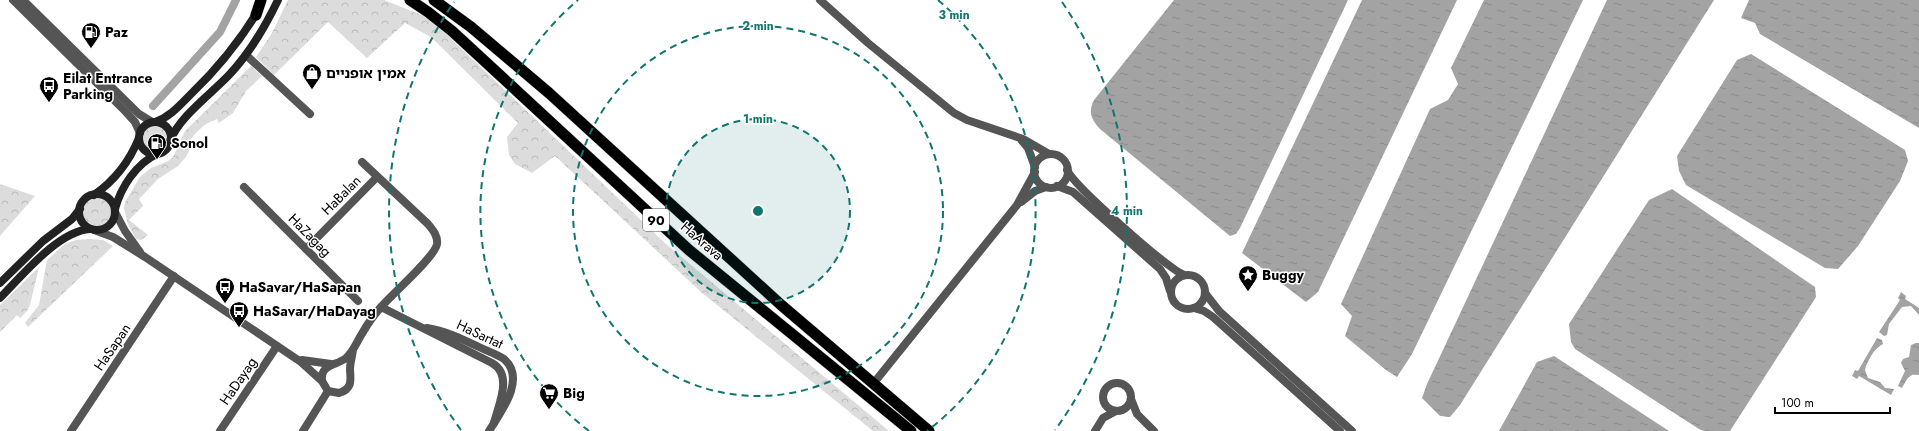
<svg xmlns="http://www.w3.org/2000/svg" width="1919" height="431" viewBox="0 0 1919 431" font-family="Jost,'Noto Sans Hebrew',sans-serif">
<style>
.forest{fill:url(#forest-crowns)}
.water{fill:url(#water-ripples)}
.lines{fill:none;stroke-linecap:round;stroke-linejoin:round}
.canal{stroke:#a3a3a3;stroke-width:8}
.trunk-casing{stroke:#dbdbdb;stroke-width:12}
.minor{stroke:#555;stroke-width:8}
.tertiary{stroke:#555;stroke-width:8}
.secondary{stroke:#222;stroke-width:8}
.trunk{stroke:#000;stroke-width:11}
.ring{fill:none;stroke:#0f766e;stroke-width:2;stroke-dasharray:7 5}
.labels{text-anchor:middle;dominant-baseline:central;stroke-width:3;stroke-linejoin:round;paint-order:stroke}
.shield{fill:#fff;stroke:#4c4c4c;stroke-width:1}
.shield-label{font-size:13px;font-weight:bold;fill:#000}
.poi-label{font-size:14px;font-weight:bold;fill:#000;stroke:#fff;text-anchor:start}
.street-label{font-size:14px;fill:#000;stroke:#fff}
.centre{fill:#0f766e;stroke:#fff;stroke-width:2}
.ring-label{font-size:12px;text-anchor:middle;font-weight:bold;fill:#0f766e;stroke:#fff;stroke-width:3;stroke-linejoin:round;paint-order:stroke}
</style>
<defs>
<pattern id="forest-crowns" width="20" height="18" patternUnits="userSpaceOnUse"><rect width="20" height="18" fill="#dcdcdc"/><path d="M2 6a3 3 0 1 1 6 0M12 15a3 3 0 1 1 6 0" fill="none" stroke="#bbb"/></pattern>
<pattern id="water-ripples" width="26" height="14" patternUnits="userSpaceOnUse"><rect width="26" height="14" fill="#a3a3a3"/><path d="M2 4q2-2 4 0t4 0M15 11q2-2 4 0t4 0" fill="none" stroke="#8b8b8b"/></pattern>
</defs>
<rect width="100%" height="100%" fill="#fff"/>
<g class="forest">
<polygon points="288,0 384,0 424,16 442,30 666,244 889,431 873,431 701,292 555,156 532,173 515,164 509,155 507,137 518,123 431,37 405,23 367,58 328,22 274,75 256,57 272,33"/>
<path d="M 251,66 L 262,76 L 246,91 L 233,113 L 219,123 L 217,119 C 205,123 198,130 190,140 L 193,142 L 186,157 L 178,166 L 158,179 L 139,199 L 143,206 L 129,220 L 148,235 L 141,240 L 136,239 L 128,224 L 124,209 L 125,202 L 140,177 L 151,168 L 168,161 L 173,157 L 185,131 Z"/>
<circle cx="155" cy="138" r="13"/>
<polygon points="0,184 35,196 0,236"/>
<circle cx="97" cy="212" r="15"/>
<polygon points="90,239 103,240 113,246 28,327 25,323 39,305 47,260 65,244 76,240"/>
<polygon points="39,267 30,305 27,311 20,318 17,315 0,332 0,305"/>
</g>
<g class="water">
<path d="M 1174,0 L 1348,0 L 1240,228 L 1236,234 L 1230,236 L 1100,129 C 1091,119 1088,112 1094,100 Z"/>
<polygon points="1362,0 1457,0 1318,292 1306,302 1242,253"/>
<polygon points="1484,0 1583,0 1412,354 1397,377 1386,370 1345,336 1352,316 1341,304 1430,109 1448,100 1458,84 1451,68"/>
<polygon points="1607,0 1714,0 1460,405 1450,417 1440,416 1422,398 1427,384"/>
<polygon points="1749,0 1919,0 1919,128 1760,34 1755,23 1741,18"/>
<polygon points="1751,54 1905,150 1908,161 1900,181 1858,246 1838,269 1825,268 1686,185 1679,171 1677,156 1737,60"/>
<polygon points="1672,189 1815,287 1816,297 1730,431 1704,431 1699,429 1575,349 1571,342 1569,324 1649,200"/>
<polygon points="1901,292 1906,296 1905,299 1919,308 1919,315 1911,306 1902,307 1889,324 1887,335 1884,336 1879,332 1900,300 1898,298"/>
<path d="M 1877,338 L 1882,340 L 1883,344 C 1874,349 1870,357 1866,366 L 1865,370 L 1868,378 L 1880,382 L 1885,388 L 1894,389 L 1891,395 L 1859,376 L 1857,379 L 1852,376 L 1855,370 L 1858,371 Z"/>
<path d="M 1916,343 L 1919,343 L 1919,375 C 1909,372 1906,381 1902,388 L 1898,386 L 1905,371 L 1901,363 L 1903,359 L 1909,357 L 1911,345 Z"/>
<polygon points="1554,356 1669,431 1499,431 1537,362"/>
</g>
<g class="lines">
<polyline class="canal" points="153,106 220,32 236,0"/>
<g class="trunk-casing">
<g id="trunk">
<polyline points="410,0 428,12 452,31 689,250 911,431"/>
<polyline points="434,0 471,27 549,93 780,304 929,431"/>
<polyline points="256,15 261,0"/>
</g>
</g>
<g class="minor">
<polyline points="13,0 126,112 135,122 140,133"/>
<polyline points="23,0 139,114 152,122"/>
<polyline points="246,55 310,114"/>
<path d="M 362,162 L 428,224 C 433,230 438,236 437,244 C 435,257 392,294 381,307"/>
<polyline points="244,187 358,301"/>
<polyline points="1021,202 1035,191 1046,187"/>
<polyline points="115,212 125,231 140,252"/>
<polyline points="94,230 113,237 145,257 301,362 322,381"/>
<polyline points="306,249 377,177"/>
<polyline points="302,360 331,364"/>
<circle cx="1117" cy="397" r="14"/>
<polyline points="873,384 1017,205 1035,172"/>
<polyline points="1131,399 1137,414 1154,431"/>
<polyline points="71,431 174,276"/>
<polyline points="220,431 277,346"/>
<polyline points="1095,431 1103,418 1116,411"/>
</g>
<g class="tertiary">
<polyline points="820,0 868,43 954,113 967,120 1023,139 1049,154"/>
<polyline points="1022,141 1028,148 1035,167"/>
<circle cx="1051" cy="171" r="17"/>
<path d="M 1067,170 C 1075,187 1166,267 1184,275"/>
<polyline points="1057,186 1073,192 1160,269 1166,278 1170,291"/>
<circle cx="1188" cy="292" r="17"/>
<polyline points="1205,293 1219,311 1352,431"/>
<polyline points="1194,308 1204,311 1213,317 1340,431"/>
<path d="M 427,328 C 446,331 462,339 479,347 C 487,351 497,354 504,359 C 527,379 500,413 489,431"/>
<path d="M 353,350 C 352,357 350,363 350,370 C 351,381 352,389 339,393 L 328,391 L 322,381 C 320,364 336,366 346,358 C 354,351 357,341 363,332 C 368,323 374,315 381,307 L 492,363 C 513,375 499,403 494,423"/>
<polyline points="303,431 328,391"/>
</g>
<g class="secondary">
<path d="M 155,122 C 170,117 180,105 191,94 C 217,69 239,42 258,11"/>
<circle cx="155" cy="138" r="16"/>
<path d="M 170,141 C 179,117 211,94 229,75 C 250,53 265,27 278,0"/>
<circle cx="97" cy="212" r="18"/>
<path d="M 94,195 C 114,181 130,160 139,138"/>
<path d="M 115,209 C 121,187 136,164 157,154"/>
<polyline points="0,283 43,241 72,219 80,209"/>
<path d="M 0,298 C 22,276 58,231 90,229"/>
</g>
<use href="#trunk" class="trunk"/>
</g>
<circle cx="758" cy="211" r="92" fill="#0f766e" fill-opacity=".12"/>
<g class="ring">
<circle cx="758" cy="211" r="92"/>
<circle cx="758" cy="211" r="185"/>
<path d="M589 431A277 277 0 0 1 578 0M938 0A277 277 0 0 1 927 431"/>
<path d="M461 430A369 369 0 0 1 454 2M1062 2A369 369 0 0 1 1055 430"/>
</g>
<defs>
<g id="fuel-pin" transform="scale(1)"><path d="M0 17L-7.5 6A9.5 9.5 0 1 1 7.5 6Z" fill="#000" stroke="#fff"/><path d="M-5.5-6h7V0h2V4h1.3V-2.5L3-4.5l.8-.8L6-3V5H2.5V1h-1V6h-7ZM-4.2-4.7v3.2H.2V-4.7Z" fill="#fff"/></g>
<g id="shop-pin" transform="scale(1)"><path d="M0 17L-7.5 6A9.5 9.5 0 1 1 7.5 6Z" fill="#000" stroke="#fff"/><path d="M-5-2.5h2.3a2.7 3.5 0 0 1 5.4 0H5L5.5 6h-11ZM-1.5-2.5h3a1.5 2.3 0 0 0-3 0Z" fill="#fff"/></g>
<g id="bus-pin" transform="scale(1)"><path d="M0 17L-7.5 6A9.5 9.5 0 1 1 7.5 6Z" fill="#000" stroke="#fff"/><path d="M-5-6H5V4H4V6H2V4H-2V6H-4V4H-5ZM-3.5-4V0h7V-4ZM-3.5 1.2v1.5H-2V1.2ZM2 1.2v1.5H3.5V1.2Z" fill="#fff"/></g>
<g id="sight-pin" transform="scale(1)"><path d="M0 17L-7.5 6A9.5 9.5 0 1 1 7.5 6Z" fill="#000" stroke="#fff"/><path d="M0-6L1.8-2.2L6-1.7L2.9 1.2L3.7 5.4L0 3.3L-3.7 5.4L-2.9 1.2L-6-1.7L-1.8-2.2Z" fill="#fff"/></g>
<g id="supermarket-pin" transform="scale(1)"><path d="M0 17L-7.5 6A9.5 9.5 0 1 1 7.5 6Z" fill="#000" stroke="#fff"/><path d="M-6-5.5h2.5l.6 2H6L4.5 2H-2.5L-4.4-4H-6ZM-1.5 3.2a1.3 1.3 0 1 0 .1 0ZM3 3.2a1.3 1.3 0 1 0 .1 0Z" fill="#fff"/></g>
</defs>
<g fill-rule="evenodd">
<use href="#fuel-pin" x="91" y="32"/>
<use href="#shop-pin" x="312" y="73"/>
<use href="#bus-pin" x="49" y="86"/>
<use href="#fuel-pin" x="157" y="143"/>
<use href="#sight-pin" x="1248" y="275"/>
<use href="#bus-pin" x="225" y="287"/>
<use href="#bus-pin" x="239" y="311"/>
<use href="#supermarket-pin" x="549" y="393"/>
</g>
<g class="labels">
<rect class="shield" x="643" y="209" width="26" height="22" rx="3"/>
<g class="shield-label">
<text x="656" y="220">90</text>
</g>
<g class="poi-label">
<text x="105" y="32">Paz</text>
<text x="326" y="73">אמין אופניים</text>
<text x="63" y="78">Eilat Entrance<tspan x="63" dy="16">Parking</tspan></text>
<text x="171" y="143">Sonol</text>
<text x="1262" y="275">Buggy</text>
<text x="239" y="287">HaSavar/HaSapan</text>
<text x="253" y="311">HaSavar/HaDayag</text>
<text x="563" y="393">Big</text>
</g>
<g class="street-label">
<text transform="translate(341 195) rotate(-45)">HaBalan</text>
<text transform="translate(310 235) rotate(45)">HaZagag</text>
<text transform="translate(702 241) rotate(41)">HaArava</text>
<text transform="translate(480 334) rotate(25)">HaSartat</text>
<text transform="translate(112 347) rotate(-56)">HaSapan</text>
<text transform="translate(238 381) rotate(-56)">HaDayag</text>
</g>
</g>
<circle cx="758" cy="211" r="6" class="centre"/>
<g class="ring-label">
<text x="954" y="19">3 min</text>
<text x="758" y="30">2 min</text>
<text x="758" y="123">1 min</text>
<text x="1127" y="215">4 min</text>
</g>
<path d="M1775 407v6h115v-6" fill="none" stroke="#000000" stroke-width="2"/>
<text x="1781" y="407" font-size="12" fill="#000000" stroke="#ffffff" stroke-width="3" paint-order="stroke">100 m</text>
</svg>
